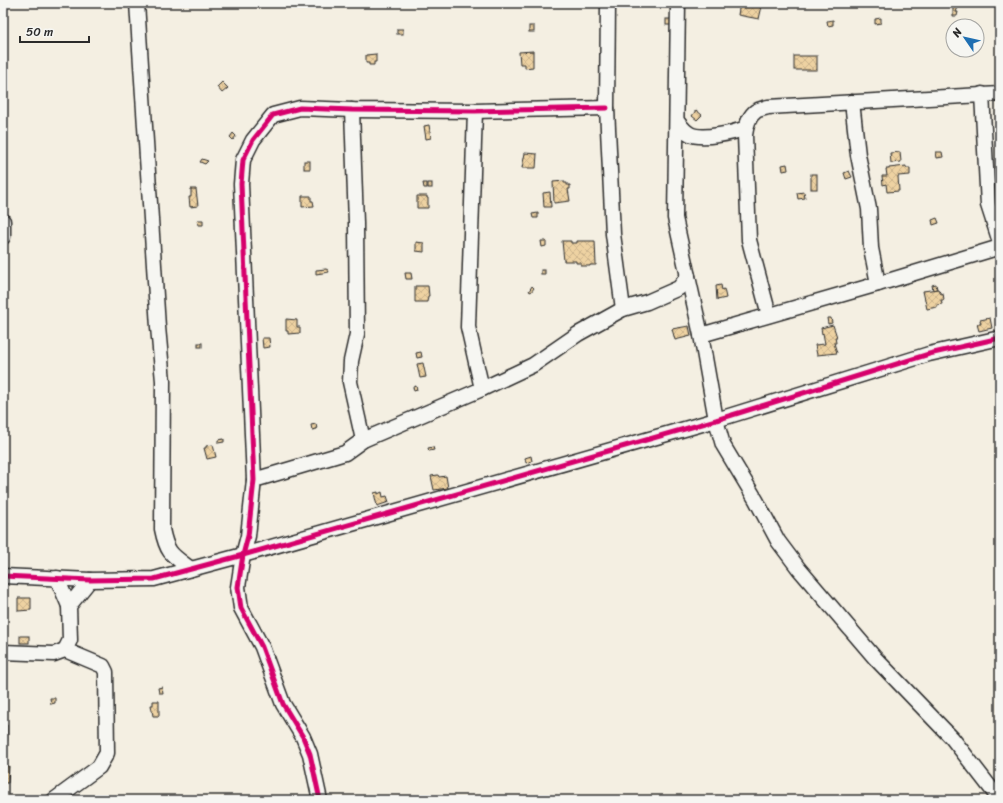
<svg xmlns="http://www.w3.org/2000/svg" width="1003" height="803" viewBox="0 0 1003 803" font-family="Sriracha,sans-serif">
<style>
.building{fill:url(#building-cross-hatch);stroke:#2b2b2b}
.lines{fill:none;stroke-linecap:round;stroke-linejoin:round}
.minor-casing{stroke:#2b2b2b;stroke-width:17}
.minor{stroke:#f6f6f2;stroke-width:14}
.cycleway-casing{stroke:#f6f6f2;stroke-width:8}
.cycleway{stroke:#d6006c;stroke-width:5}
</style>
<defs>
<pattern id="building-cross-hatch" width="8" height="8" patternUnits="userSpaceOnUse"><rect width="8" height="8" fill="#eed2a2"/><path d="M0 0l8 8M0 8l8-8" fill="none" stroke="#ccb48c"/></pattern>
</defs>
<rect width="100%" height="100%" fill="#f4efe2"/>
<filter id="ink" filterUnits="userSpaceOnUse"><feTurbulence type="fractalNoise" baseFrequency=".025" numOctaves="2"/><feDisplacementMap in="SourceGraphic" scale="8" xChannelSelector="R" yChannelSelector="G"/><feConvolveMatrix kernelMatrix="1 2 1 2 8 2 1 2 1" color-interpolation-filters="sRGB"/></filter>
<g filter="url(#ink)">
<g class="building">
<polygon points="727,3 731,3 733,4 729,8 725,5"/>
<polygon points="740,3 747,5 747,3 762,6 759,19 738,15"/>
<polygon points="965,3 978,3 978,4 971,4 971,7 966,6"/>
<polygon points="953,5 957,5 958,7 956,12 958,12 957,16 953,16"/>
<polygon points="881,18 881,23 875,24 875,19"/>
<rect x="666" y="19" width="5" height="6"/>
<polygon points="833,20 833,25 828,26 827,21"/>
<rect x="529" y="26" width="5" height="6"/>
<rect x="397" y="29" width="6" height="5"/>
<polygon points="533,51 533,67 525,68 525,64 520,64 519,52"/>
<polygon points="376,54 376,62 374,62 374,65 369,65 369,63 366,63 366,55"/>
<rect x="794" y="56" width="23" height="14"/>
<polygon points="222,82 228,88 222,93 217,87"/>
<polygon points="696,110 702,115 697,120 692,116"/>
<polygon points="429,125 431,138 426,139 424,126"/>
<polygon points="233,133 236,136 233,140 230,137"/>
<polygon points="900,152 901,162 891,163 890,153"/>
<polygon points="936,152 942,152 943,157 937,158"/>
<polygon points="525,153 537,154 536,168 522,168"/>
<polygon points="202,159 208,161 205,164 200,162"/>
<rect x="304" y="161" width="6" height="8"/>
<polygon points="787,164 788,170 783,171 782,165"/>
<polygon points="906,166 906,168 910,168 910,175 898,176 899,191 887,192 886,184 883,185 882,176 887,176 886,169 889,169 889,168"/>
<polygon points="849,171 852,177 846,179 844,173"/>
<rect x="811" y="174" width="6" height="15"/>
<polygon points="564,181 564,183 567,183 567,185 570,185 570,189 568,189 570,201 554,203 553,182"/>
<polygon points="423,183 427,183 427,188 424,188"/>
<rect x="428" y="183" width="4" height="5"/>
<polygon points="191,189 196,189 198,206 190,207 189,197 191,197"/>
<polygon points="550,192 551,207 544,207 543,193"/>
<polygon points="804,192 805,198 798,199 797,193"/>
<polygon points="302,196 311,196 311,201 313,201 314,206 302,207"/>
<polygon points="417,196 427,196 427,198 428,198 428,208 417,208"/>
<polygon points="538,213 538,218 533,218 532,214"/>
<polygon points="937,218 939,223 933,225 932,220"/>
<polygon points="197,220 203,220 203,225 198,225"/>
<polygon points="541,241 546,241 546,246 542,247"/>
<polygon points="562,241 571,241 571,243 577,243 577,241 595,241 596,265 590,265 590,266 581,266 581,263 576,263 576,261 564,261"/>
<polygon points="416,242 424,243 424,252 416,251"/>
<polygon points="326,269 328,270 329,272 316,274 316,270"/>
<rect x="541" y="270" width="4" height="4"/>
<polygon points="405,273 411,273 412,279 406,279"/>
<polygon points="936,284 937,289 933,290 932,285"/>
<polygon points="721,285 722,290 724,289 726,298 717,300 716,286"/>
<polygon points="415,286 428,286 429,296 428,296 427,302 415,302"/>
<polygon points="532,286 534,288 531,292 529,291"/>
<polygon points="938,289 941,294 943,293 944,300 941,300 942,304 937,305 937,307 927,309 923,291"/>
<polygon points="1000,290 1000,299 999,300 996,291"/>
<polygon points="827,318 831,318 832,323 828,324"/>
<polygon points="990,318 992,328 979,331 977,324 981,324 980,320"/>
<polygon points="286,319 297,320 297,327 300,327 300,333 288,334 288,331 286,331"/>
<polygon points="833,325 837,337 835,337 836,343 834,343 837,353 817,355 815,345 825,344 823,333 822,334 821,328"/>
<polygon points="689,326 691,336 675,340 672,329"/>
<polygon points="262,338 269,338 270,347 263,348"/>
<rect x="198" y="343" width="4" height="4"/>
<polygon points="421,352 422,357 417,358 416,353"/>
<polygon points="423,363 426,377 420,378 417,364"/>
<polygon points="416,386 417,390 414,391 413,387"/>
<polygon points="316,424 317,429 312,430 311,425"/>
<polygon points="224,439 224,442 218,443 218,440"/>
<polygon points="213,445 216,457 207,459 204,448 206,448 206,446"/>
<polygon points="433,447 434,450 429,451 428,448"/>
<polygon points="531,456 532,461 526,463 525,458"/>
<polygon points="438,475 439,477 446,476 448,488 434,490 431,476"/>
<polygon points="378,492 378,494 382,492 383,497 387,496 389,502 377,506 374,493"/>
<polygon points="18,598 31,598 31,610 18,611"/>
<rect x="20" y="636" width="9" height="7"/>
<polygon points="3,637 6,637 7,641 3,641"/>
<polygon points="162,687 163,693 159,693 158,688"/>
<polygon points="50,698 55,698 55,703 51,704"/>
<polygon points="153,701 159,701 159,716 153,716 151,705 153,705"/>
<polygon points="7,725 7,741 3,742 3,726"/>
<polygon points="3,766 9,766 8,783 3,783"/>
</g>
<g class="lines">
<g class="minor-casing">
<g id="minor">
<path d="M 137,3 L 158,327 L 163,381 L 162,529 C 167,554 172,555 191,569"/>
<polyline points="608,3 607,108 613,234 623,309"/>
<polyline points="678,3 675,218 701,335 716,420 723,445 756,500 778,541 799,569 875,658 952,738 1000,800"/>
<polyline points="982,94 988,205 1000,242"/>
<polyline points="852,102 858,155 869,209 871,248 878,284"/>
<polyline points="352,110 356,223 357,334 351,361 350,382 363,440"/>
<polyline points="475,111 468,327 482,389"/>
<path d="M 677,121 C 681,126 684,131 690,134 C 702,140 733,133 746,128"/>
<polyline points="3,221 3,237"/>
<path d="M 769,315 L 749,240 L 745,135 C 746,127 749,116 756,111 C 759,109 765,108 768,107 L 1000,94"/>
<polyline points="701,335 878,284 1000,247"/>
<polyline points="254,480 345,453 363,440 482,389 533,365 578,334 623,309 647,302 679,288 688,276"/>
<polyline points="3,576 90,580 154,579 243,555 716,420 929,354 1000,338"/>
<polyline points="57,578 69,606"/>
<polyline points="65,650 70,640 69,606 90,580"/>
<polyline points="3,652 54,654 65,650 103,666 106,672 107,753 99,767 54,800"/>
<polyline points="320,800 310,754 303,737 283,704 262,647 241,608 238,587 243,555 248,536 254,480 241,184 243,160 253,140 273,115 300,108 352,110 475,111 607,108"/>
</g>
</g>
<use href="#minor" class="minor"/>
<g class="cycleway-casing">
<g id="cycleway">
<polyline points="3,576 90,580 154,579 243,555 716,420 929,354 1000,338"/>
<polyline points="320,800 310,754 303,737 283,704 262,647 241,608 238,587 243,555 248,536 254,480 241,184 243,160 253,140 273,115 300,108 352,110 475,111 607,108"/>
</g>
</g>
<use href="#cycleway" class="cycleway"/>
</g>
</g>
<rect width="1003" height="803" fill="none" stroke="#f6f6f2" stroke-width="16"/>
<rect x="8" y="8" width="987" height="787" fill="none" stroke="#2b2b2b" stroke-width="1.5" filter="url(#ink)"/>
<g transform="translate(965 38) rotate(304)"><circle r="19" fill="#f6f6f2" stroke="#a5a5a2"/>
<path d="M0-3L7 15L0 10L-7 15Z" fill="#1f6fb2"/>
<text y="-6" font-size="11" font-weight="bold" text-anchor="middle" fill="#2b2b2b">N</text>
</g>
<path d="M20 36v6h69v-6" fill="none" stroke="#2b2b2b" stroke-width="2"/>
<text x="26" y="36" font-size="12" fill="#2b2b2b" stroke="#f6f6f2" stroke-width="3" paint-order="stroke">50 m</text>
</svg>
